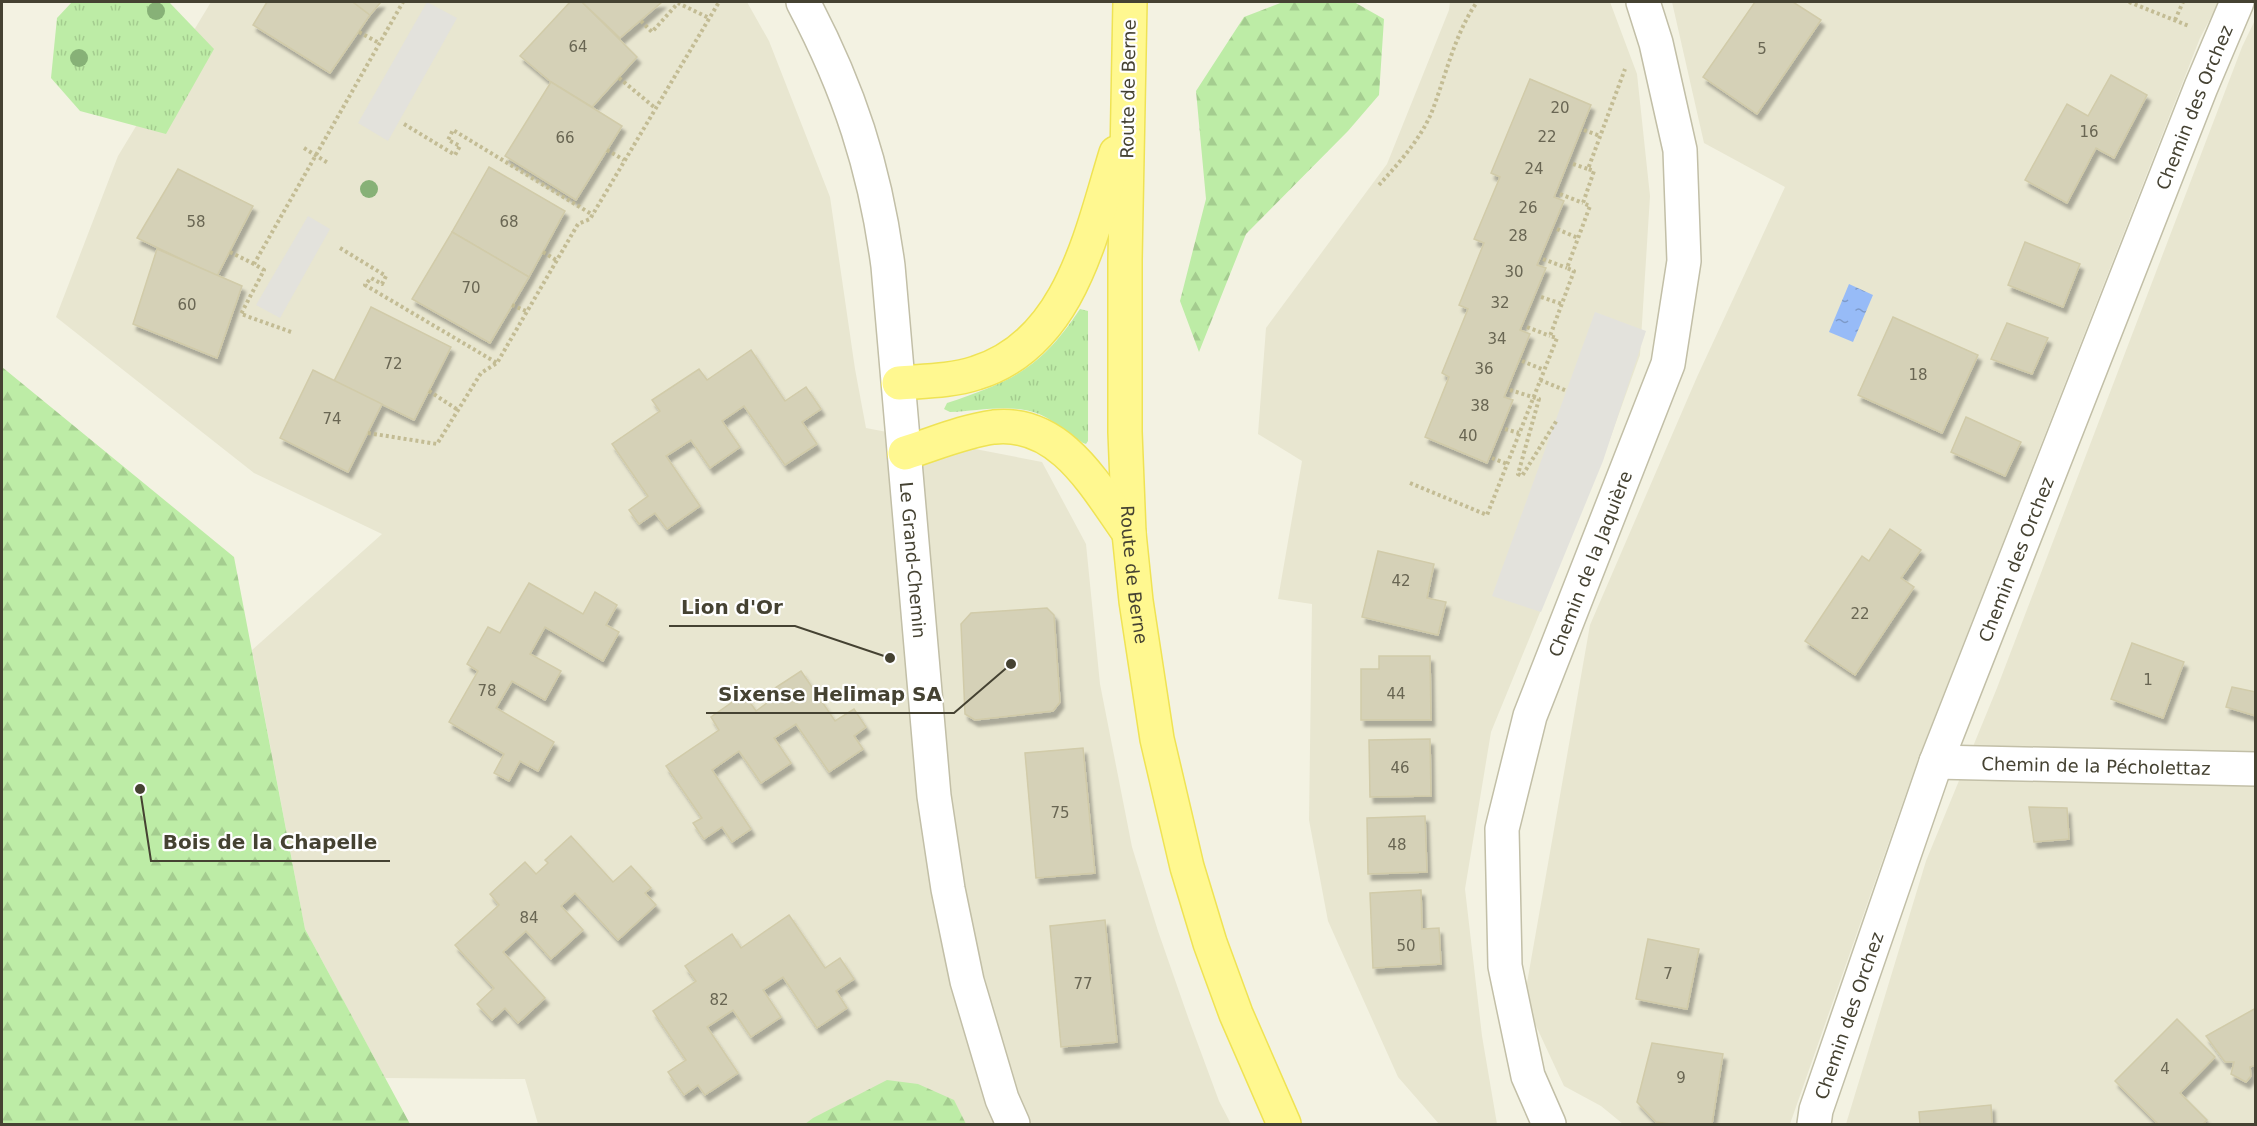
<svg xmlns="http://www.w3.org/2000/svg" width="2257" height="1126" viewBox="0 0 2257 1126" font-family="'DejaVu Sans',sans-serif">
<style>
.residential{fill:#e8e6d0}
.grass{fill:url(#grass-tufts)}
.forest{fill:url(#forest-firs)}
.parking{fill:#e3e2dc}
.water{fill:url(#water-ripples)}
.building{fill:#d5d1b7;stroke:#d1cba9;stroke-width:1.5;filter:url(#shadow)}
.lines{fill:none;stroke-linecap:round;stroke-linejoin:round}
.street-casing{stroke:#c2bfa7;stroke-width:36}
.primary-casing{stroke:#efe354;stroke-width:36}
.path{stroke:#c3bc94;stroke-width:4;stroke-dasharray:3 3;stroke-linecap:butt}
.street{stroke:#fff;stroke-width:33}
.primary{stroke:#fff890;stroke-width:33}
.tree{fill:#87b177}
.labels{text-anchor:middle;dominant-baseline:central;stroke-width:4.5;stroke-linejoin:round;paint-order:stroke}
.number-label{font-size:15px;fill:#696653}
.street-label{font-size:18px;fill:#454232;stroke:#fff}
.leader{fill:none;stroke:#454232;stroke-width:2}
.callout-dot{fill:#454232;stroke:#fff;stroke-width:2}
.callout-label{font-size:20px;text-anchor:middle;font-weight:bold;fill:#454232;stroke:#fff;stroke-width:4.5;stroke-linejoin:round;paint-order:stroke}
</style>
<defs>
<pattern id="grass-tufts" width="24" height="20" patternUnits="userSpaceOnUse" patternTransform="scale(1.5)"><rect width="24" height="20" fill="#bdeca6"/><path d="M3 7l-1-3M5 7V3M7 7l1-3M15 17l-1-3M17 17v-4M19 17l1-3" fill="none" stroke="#a4cc8f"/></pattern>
<pattern id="forest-firs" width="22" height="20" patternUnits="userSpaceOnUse" patternTransform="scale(1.5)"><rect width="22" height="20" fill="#bdeca6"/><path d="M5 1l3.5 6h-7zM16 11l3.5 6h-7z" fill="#a4cc8f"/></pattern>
<pattern id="water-ripples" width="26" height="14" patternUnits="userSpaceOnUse" patternTransform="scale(1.5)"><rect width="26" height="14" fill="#97bbf7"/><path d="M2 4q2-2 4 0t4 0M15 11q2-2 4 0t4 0" fill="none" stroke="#7d9ac9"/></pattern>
<filter id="shadow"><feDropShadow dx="3.5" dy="6" stdDeviation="1.5" flood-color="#0004"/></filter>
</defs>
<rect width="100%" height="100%" fill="#f3f2e2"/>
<g class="residential">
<polygon points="211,2 747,2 769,41 830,197 855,369 866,428 1042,462 1086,544 1100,684 1132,847 1158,931 1189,1020 1219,1101 1231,1124 538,1124 525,1079 385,1078 305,929 252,650 382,534 254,473 56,317 118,156"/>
<polygon points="1450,2 1610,2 1637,74 1650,196 1640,355 1602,461 1491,732 1465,889 1482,1036 1497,1124 1439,1124 1398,1077 1328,921 1309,820 1312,604 1278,599 1302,461 1258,434 1266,328 1387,164 1449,10"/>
<polygon points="1672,2 2219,2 2200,38 1918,759 1790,1124 1623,1124 1601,1106 1564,1086 1524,1000 1590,625 1697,377 1785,187 1704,143"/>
<polygon points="2255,20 2255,1124 1846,1124 1926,861 1997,688 2242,47"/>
</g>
<g class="grass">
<polygon points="72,2 169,2 214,49 166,134 80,111 51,78 57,18"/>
<path d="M 1080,309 L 1088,311 L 1088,441 L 1086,444 C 1080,443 1053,419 1039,414 C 1011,403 979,411 950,412 L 944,409 L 947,403 C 1013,381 1041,368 1080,309 Z"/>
</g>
<g class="forest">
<polygon points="1283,2 1354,2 1384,19 1379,95 1348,131 1246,234 1199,352 1180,301 1206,199 1196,91 1244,17"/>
<polygon points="2,367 234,557 305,929 410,1124 2,1124"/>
<polygon points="887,1080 918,1084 954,1100 966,1124 805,1124 813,1118"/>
</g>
<g class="parking">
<polygon points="427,2 457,18 388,141 358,123"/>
<polygon points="308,216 330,229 280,318 256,305"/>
<polygon points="1595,312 1646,331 1603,461 1541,612 1492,596"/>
</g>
<polygon class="water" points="1849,284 1873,295 1853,342 1829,332"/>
<g class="building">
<polygon points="267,2 353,2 370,15 330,73 253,25"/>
<polygon points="353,2 381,2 370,15"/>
<polygon points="570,2 582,2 637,57 592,107 551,82 520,56"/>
<polygon points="582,2 662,2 620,38"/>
<polygon points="1755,2 1793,2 1821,20 1757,114 1703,77"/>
<polygon points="2111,75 2147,95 2114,158 2096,148 2067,203 2025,180 2067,104 2088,116"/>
<polygon points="1530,79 1591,105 1554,197 1564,201 1537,265 1546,268 1520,330 1530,334 1504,397 1513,400 1487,463 1425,437 1449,377 1442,373 1468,309 1459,305 1484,243 1474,239 1500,177 1491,173"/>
<polygon points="551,82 622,126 576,200 505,156"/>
<polygon points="489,167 565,211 529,277 452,232"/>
<polygon points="178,169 253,206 217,276 137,238"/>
<polygon points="452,232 529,277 490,343 412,299"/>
<polygon points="2025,242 2080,264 2063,307 2008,285"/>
<polygon points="157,249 242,286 217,358 133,324"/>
<polygon points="371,307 451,347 414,420 334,381"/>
<polygon points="1893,317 1978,355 1942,433 1858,395"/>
<polygon points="2007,323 2048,338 2032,374 1991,359"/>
<polygon points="751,350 785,401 806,387 821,409 802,422 817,444 785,465 744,406 722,421 740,447 710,468 691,440 666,456 700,506 667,529 655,513 639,524 629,510 648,496 612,444 660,411 652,400 699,369 707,380"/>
<polygon points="313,370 382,404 348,472 280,438"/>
<polygon points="1966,417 2021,442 2005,476 1951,452"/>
<polygon points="1890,529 1921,550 1901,578 1914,587 1855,675 1805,641 1862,556 1869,561"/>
<polygon points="1378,551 1434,564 1427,598 1446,602 1438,635 1362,617"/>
<polygon points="529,583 583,614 595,592 617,605 606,625 619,632 603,661 545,627 530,654 561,671 545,700 512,681 496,708 554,742 538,771 520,761 509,781 494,773 504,754 449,722 478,671 467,664 488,627 500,633"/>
<polygon points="1047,608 1054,615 1060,702 1053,711 975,720 965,714 961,624 971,613"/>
<polygon points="2132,643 2184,662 2163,718 2111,699"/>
<polygon points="1379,656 1430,656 1431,720 1361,720 1361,669 1379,669"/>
<polygon points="801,671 835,721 854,709 866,727 854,736 863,749 829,772 796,724 774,738 791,763 761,783 739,751 712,770 751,829 732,842 722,827 704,839 693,823 702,818 666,766 719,730 711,717 744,694 756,711 779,694 775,688"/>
<polygon points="2232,687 2256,692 2256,716 2226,707"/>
<polygon points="1430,739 1431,796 1370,797 1369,740"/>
<polygon points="1083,748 1095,873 1036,878 1025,753"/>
<polygon points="2029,807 2067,808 2069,839 2034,842"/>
<polygon points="1425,816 1427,872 1368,874 1367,818"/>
<polygon points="571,836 613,882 631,866 651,888 645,893 656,905 618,940 575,893 561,906 583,930 551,959 526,931 503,952 545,998 518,1023 505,1008 492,1020 477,1004 494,988 455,945 499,905 490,894 525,862 536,874 548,863 545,860"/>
<polygon points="1421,890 1422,929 1439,928 1441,964 1373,968 1370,893"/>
<polygon points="789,915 825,968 840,958 854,979 836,991 847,1008 817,1028 783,977 763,990 781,1017 751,1037 733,1010 707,1027 738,1073 705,1095 698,1085 684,1095 668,1072 686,1060 653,1011 696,981 685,966 732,934 741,948"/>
<polygon points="1105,920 1117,1042 1061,1047 1050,926"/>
<polygon points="1648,939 1699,949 1687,1009 1636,999"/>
<polygon points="2256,1008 2256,1065 2250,1067 2251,1076 2246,1082 2231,1074 2234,1062 2225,1062 2206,1036"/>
<polygon points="2177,1019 2215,1057 2180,1093 2207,1120 2203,1124 2158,1124 2115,1081"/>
<polygon points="1652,1043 1723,1054 1712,1124 1671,1124 1656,1122 1637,1102"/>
<polygon points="1991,1105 1992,1124 1920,1124 1919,1112"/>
</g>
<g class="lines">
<g class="street-casing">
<g id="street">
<path id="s1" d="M 803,2 C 849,89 875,168 888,266 L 934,796 L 948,889 L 967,981 L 1002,1099 L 1013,1124"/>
<path id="s2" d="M 1936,762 L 2256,769"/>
<path id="s3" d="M 1549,1124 L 1528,1076 L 1505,966 L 1502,829 L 1530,716 L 1668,364 L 1684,261 L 1680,150 L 1656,43 L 1643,2"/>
<path id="s4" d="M 1814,1124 L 1816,1110 L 1936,762 L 2201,87 L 2237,2"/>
</g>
</g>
<g class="primary-casing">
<g id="primary">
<path id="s5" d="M 1130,2 L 1125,260 L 1125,432 L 1129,533 L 1136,601 L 1157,739 L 1187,867 L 1210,943 L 1236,1014 L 1284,1124"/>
<path d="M 899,383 C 925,381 952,381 976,373 C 1070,344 1091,234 1116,153"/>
<path d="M 905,453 C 934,444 964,431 994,427 C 1061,420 1096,487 1129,533"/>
</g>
</g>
<g class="path">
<polyline points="2129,2 2189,26"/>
<polyline points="2175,20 2183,2"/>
<polyline points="641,21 652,32 678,3 709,18"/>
<polyline points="359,32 379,43"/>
<polyline points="619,78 654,107"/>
<polyline points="404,124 455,155 460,146 448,140 453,130 593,215"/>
<polyline points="1584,130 1600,136"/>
<polyline points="304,148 328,163"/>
<polyline points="607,150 624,160"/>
<polyline points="1573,164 1588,169"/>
<path d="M 1379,185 C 1398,164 1419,141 1431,114 C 1446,76 1454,35 1477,2"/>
<polyline points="1560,194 1583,203"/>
<polyline points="1557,229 1578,238"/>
<polyline points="340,248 386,276 382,284 371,278 365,285 497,363"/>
<polyline points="230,252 254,264"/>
<polyline points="543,252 556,260"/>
<polyline points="1543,259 1567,268"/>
<polyline points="1541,297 1562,304"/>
<polyline points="512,305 526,311"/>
<polyline points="1527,327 1550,336"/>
<polyline points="291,332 241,314 264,270 254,264 403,2"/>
<polyline points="1522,361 1544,370"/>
<polyline points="1540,380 1567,391"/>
<polyline points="1510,390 1539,399 1518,474 1522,476 1557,420"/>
<polyline points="429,391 458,410"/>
<polyline points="1505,429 1519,433"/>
<polyline points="368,433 437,444 481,373 497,363 578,224 590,219 719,2"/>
<polyline points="1492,458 1507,464"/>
<polyline points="1410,483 1487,515 1557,338 1550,336 1574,271 1567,268 1590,206 1583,203 1594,171 1588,169 1625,69"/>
</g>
<use href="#street" class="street"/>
<use href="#primary" class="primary"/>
</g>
<g class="tree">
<circle cx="156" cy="11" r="9"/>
<circle cx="79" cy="58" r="9"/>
<circle cx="369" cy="189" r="9"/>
</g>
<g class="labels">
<g class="number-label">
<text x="578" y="47">64</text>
<text x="1762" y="49">5</text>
<text x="1560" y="108">20</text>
<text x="2089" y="132">16</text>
<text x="1547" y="137">22</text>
<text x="565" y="138">66</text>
<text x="1534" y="169">24</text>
<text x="1528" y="208">26</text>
<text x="196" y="222">58</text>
<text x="509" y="222">68</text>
<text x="1518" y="236">28</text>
<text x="1514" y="272">30</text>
<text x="471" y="288">70</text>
<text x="1500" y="303">32</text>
<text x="187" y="305">60</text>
<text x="1497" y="339">34</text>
<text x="393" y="364">72</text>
<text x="1484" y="369">36</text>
<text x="1918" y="375">18</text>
<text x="1480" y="406">38</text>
<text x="332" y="419">74</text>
<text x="1468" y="436">40</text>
<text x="1401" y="581">42</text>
<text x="1860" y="614">22</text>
<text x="2148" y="680">1</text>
<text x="487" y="691">78</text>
<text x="1396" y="694">44</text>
<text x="1400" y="768">46</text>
<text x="1060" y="813">75</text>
<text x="1397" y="845">48</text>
<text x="529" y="918">84</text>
<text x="1406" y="946">50</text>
<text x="1668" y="974">7</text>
<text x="1083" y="984">77</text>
<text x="719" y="1000">82</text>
<text x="2165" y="1069">4</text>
<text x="1681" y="1078">9</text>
</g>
<g class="street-label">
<text transform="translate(1128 89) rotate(-89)">Route de Berne</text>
<text stroke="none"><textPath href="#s4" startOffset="1086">Chemin des Orchez</textPath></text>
<text stroke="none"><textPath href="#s1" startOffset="574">Le Grand-Chemin</textPath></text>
<text stroke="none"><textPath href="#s4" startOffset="600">Chemin des Orchez</textPath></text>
<text stroke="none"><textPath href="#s3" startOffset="582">Chemin de la Jaquière</textPath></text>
<text stroke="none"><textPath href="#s5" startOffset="573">Route de Berne</textPath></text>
<text stroke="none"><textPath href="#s2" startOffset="160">Chemin de la Pécholettaz</textPath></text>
<text stroke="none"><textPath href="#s4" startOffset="114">Chemin des Orchez</textPath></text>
</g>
</g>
<path class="leader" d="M890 658L795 626H669M1011 664L954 713H706M140 789L151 861H390"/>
<g class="callout-dot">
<circle cx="890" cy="658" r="6"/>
<circle cx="1011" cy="664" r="6"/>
<circle cx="140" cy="789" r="6"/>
</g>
<g class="callout-label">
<text x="732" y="614">Lion d'Or</text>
<text x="830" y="701">Sixense Helimap SA</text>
<text x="270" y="849">Bois de la Chapelle</text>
</g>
<rect width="2257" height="1126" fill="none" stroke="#454232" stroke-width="6"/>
</svg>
